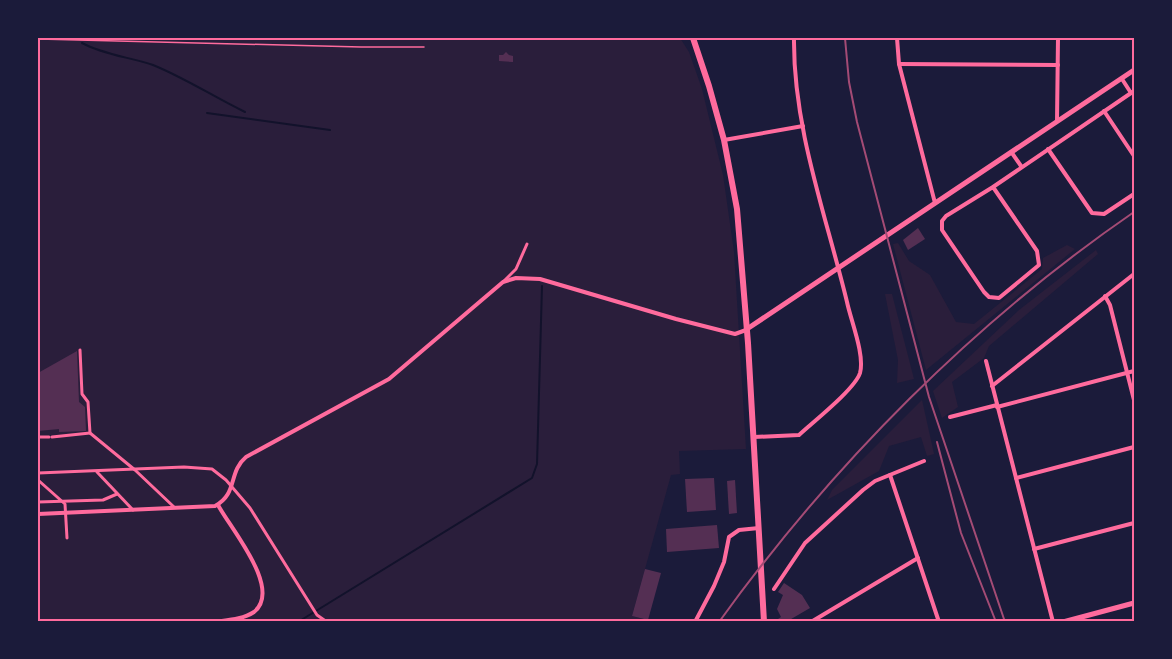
<svg xmlns="http://www.w3.org/2000/svg" width="1172" height="659" viewBox="0 0 1172 659" font-family="'Crimson Pro',serif">
<style>
.green{fill:#2a1e3b}
.lines{fill:none;stroke-linecap:round;stroke-linejoin:round}
.stream{stroke:#12122b;stroke-width:2}
.building{fill:#542f53}
.path{stroke:#ff6b9d;stroke-width:1.5}
.pedestrian{stroke:#ff6b9d;stroke-width:3}
.minor{stroke:#ff6b9d;stroke-width:4}
.tertiary{stroke:#ff6b9d;stroke-width:5}
.secondary{stroke:#ff6b9d;stroke-width:6}
.rail{stroke:#a44b75;stroke-width:2}
.neatline{fill:none;stroke:#ff6b9d;stroke-width:2}
</style>
<rect width="100%" height="100%" fill="#1b1b3a"/>
<g class="green">
<polygon points="38,38 680,38 689,52 702,89 723,175 734,252 746,449 679,451 680,474 671,475 632,616 649,621 38,621"/>
<polygon points="898,243 909,261 930,275 956,322 974,324 1042,269 1043,258 1067,245 1075,249 926,370 893,244"/>
<polygon points="1096,250 1098,254 989,346 984,358 952,382 958,407 942,418 933,391 1019,310"/>
<polygon points="885,294 892,294 914,379 897,383 898,360"/>
<polygon points="922,400 934,454 927,456 921,437 889,446 879,471 827,500 832,490"/>
</g>
<g class="lines">
<g class="stream">
<polyline points="72,38 74,38"/>
<path d="M 82,43 C 104,55 130,57 153,65 C 185,78 214,97 245,112"/>
<polyline points="207,113 330,130"/>
<polyline points="298,622 532,478 537,464 542,286"/>
</g>
</g>
<g class="building">
<polygon points="506,52 509,55 513,56 513,62 499,61 499,55 503,55"/>
<polygon points="918,228 925,239 908,250 903,240"/>
<polygon points="77,351 79,402 85,407 86,431 59,432 59,429 38,431 38,373"/>
<polygon points="714,478 716,510 687,512 685,479"/>
<polygon points="735,480 737,513 729,514 727,481"/>
<polygon points="717,525 719,548 667,552 666,529"/>
<polygon points="645,569 661,573 648,620 632,616"/>
<polygon points="784,583 802,595 810,608 786,622 779,622 778,619 781,617 777,609 783,595 778,592"/>
</g>
<g class="lines">
<polyline class="path" points="38,39 361,47 424,47"/>
<g class="pedestrian">
<polyline points="504,281 516,269 527,244"/>
<polyline points="80,350 82,394 88,402 90,433 135,470 174,507"/>
<polyline points="40,437 49,437"/>
<polyline points="52,437 90,433"/>
<polyline points="97,472 133,510"/>
<polyline points="38,473 184,467 212,469 226,480 250,508 317,615 327,622"/>
<polyline points="38,480 65,504 67,538"/>
<polyline points="38,502 103,500 117,494"/>
</g>
<g class="minor">
<polyline points="897,38 899,64 935,203"/>
<polyline points="899,64 1058,65"/>
<polyline points="1122,79 1131,93"/>
<polyline points="1104,111 1134,156"/>
<polyline points="1057,121 1058,38"/>
<polyline points="724,140 803,126"/>
<polyline points="1048,149 1092,213 1104,214 1134,194"/>
<polyline points="1012,153 1021,166"/>
<polyline points="993,187 1037,251 1039,265 999,298 989,297 984,292 942,230 942,221 946,216 993,187 1134,91"/>
<polyline points="1105,296 1110,305 1134,400"/>
<polyline points="986,361 1053,622"/>
<polyline points="992,386 1134,274"/>
<polyline points="997,407 1134,371"/>
<polyline points="950,417 997,405"/>
<path d="M 754,437 L 799,435 C 813,422 855,389 860,373 C 865,355 851,321 847,302 C 826,215 793,128 794,38"/>
<polyline points="890,475 939,622"/>
<polyline points="1016,478 1134,447"/>
<path d="M 38,514 L 215,506 C 238,494 228,472 246,457 L 389,379 L 503,282 L 516,278 L 540,279 L 676,319 L 735,334 L 746,330"/>
<polyline points="1034,549 1134,523"/>
<polyline points="774,589 805,543 863,490 875,481 924,461"/>
<path d="M 213,622 C 226,620 242,620 254,612 C 283,589 230,528 218,505"/>
<polyline points="695,622 714,586 724,562 729,537 739,530 759,528"/>
<polyline points="811,622 918,558"/>
</g>
<g class="tertiary">
<polyline points="747,329 1134,70"/>
<polyline points="1063,622 1134,603"/>
</g>
<polyline class="secondary" points="693,38 709,86 724,140 737,209 748,343 764,622"/>
<g class="rail">
<polyline points="845,38 849,82 857,122 929,397 1005,622"/>
<polyline points="937,442 961,533 996,622"/>
<path d="M 719,622 C 833,464 974,322 1134,212"/>
</g>
</g>
<rect width="1172" height="659" fill="none" stroke="#1b1b3a" stroke-width="78"/>
<rect x="39" y="39" width="1094" height="581" class="neatline"/>
</svg>
